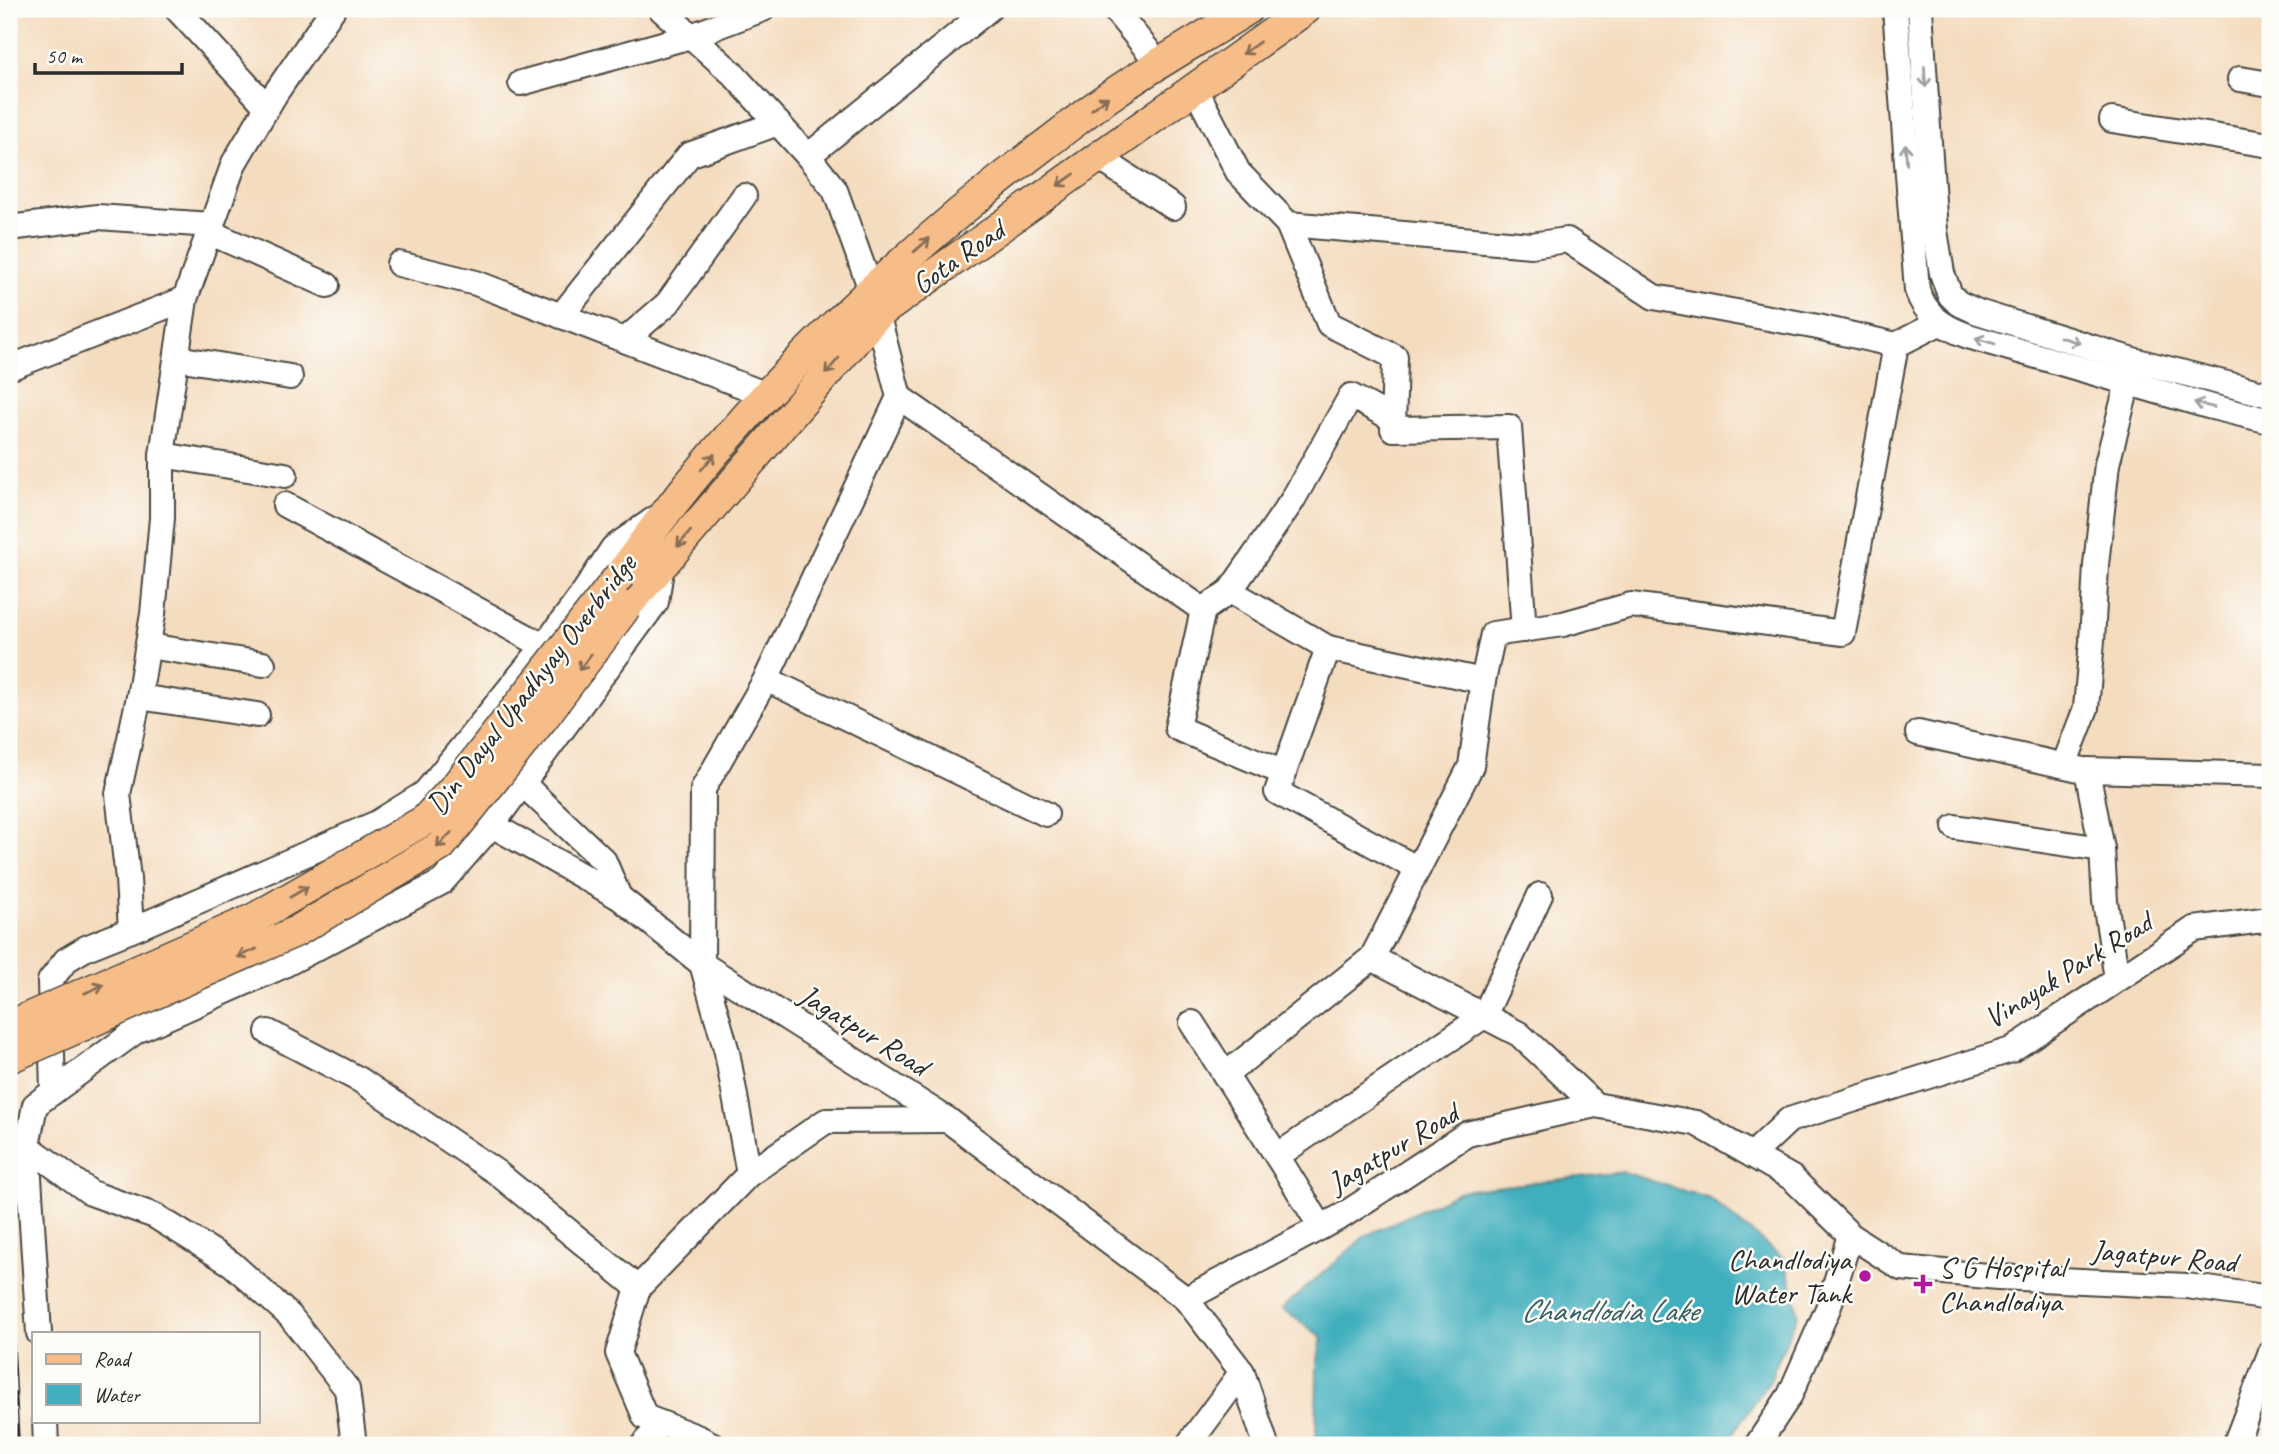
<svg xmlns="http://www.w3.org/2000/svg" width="2279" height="1454" viewBox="0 0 2279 1454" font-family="Caveat,sans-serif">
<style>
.water{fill:#41afbd;stroke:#366d74;stroke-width:2}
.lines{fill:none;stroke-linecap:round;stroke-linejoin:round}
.minor-casing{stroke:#494641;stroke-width:28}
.major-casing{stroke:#494641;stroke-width:33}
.minor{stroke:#fff;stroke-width:24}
.major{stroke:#f7bd88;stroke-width:30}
.rail-casing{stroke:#2b2b2b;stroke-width:8}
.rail{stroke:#fdfcf7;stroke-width:5;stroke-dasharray:16;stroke-linecap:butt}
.major-bridge-casing{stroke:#494641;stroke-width:33;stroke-linecap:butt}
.major-bridge{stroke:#f7bd88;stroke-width:30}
.oneway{stroke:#876d55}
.oneway2{stroke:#a0a0a0}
.poi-dot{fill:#b5179e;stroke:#fdfcf7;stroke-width:2.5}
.labels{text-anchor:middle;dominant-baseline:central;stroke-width:5;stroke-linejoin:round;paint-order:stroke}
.street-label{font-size:30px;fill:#2b2b2b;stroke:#fdfcf7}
.poi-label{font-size:30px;fill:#2b2b2b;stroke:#fdfcf7;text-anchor:end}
.water-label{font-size:32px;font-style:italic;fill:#346065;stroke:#fdfcf7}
</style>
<rect width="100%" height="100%" fill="#fdfcf7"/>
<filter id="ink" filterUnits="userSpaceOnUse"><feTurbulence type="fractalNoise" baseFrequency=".0143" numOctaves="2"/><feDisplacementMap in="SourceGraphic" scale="14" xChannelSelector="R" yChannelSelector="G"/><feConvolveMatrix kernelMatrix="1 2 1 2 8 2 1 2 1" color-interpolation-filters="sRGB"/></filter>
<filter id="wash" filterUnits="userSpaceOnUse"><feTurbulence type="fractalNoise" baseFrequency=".00686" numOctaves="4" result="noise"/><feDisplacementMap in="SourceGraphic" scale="28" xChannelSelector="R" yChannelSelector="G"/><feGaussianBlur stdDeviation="1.57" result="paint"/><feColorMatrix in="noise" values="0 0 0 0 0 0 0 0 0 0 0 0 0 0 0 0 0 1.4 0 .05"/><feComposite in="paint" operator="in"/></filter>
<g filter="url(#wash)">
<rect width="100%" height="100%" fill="#f4dcbf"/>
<polygon class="water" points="1623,1172 1710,1199 1785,1260 1798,1313 1770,1380 1725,1445 1316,1445 1317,1364 1322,1337 1282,1309 1365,1236 1461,1191"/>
</g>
<g filter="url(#ink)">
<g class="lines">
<g class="minor-casing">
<g id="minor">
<polyline points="177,9 267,107"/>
<polyline points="661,9 732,73 808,156 835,190 871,290 899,397 766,679 703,789 702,964 727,1052 749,1174"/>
<polyline points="1114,9 1159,64"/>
<path d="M 1895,9 L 1917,290 C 1926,316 1943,327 1968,336 L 2208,406 L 2270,421"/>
<polyline points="1920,9 1935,231 1942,273 1950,295 1958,303 1978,312 2133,360 2270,395"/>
<polyline points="2240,79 2270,84"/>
<polyline points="521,83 691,36 763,9"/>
<polyline points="1195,88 1238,172 1288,224 1531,245 1567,240 1654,297 1818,327 1896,345"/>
<polyline points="2112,120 2270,145"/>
<polyline points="808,156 989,9"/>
<polyline points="1098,157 1173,207"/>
<polyline points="1288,224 1329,324 1395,357 1393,429 1509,427 1524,630"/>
<polyline points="9,228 98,217 211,225"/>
<polyline points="209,232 327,285"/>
<polyline points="399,264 476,283 767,395"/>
<polyline points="561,316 689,155 778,123"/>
<polyline points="625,340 668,303 744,196"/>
<polyline points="177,358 290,377"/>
<polyline points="9,368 185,299"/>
<polyline points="899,397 1203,610 1230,591 1328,648"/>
<polyline points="162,455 285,475"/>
<polyline points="285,505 544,646"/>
<polyline points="1230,591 1292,501 1351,396 1393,419"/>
<polyline points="1203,610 1177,728 1284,773"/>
<polyline points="148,646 263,664"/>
<polyline points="766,679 1046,814"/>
<polyline points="139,697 257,715"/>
<polyline points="1918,733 2079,769"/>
<polyline points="2064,765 2086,708 2092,641 2096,565 2107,464 2132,367"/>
<polyline points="522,783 604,861 619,897"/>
<polyline points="425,793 492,825 619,897 702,964 948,1120 1186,1299 1242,1372 1266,1445"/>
<polyline points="1955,827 2102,849"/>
<polyline points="1418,869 1277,792 1328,648 1483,681"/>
<polyline points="131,930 128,879 118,794 139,697 153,614 162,518 162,455 185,299 234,163 275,94 333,9"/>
<polyline points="2117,979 2105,901 2102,849 2087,770 2270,775"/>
<polyline points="1192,1023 1277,1156"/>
<polyline points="268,1032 360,1080 496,1172 638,1288"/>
<polyline points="1225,1075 1372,958"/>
<polyline points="53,1092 50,981 66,960 86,948 141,926 377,823 425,793 544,646 580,598 613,548 656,518"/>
<polyline points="1595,1105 1519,1034 1372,958 1471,766 1483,681 1493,634 1563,624 1631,605 1843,633 1896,345 1939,323"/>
<polyline points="27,1146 91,1193 155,1216 232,1264 290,1316 347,1389 354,1445"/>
<polyline points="1752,1155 1789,1120 2011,1050 2194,929 2270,919"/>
<polyline points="1321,1227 1277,1156 1484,1016 1540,895"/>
<polyline points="1186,1299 1342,1216 1467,1134 1595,1105 1696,1123 1792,1178 1850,1235 1901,1268 1998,1277 2187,1286 2270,1298"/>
<polyline points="39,1333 27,1146 35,1105 136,1031 280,967 442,882 492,825 656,602 662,564"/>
<polyline points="45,1421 46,1445"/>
<polyline points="644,1445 660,1423"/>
<polyline points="713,1445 699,1438 645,1417 618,1353 638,1288 749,1174 826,1121 948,1120"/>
<polyline points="1188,1445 1242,1372"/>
<polyline points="1757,1445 1790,1395 1829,1306 1850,1235"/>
<polyline points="2235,1445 2270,1354"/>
</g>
</g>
<g class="major-casing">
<g id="major">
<path d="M 620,575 C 735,411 883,268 1042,147 C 1066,129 1089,110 1114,93 C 1157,63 1204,37 1248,9"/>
<polyline points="626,607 877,315 1306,9"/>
</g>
</g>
<use href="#minor" class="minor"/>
<use href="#major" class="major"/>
<g class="rail-casing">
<polyline id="rail" points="9,1312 16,1445"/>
</g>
<use href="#rail" class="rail"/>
<g class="major-bridge-casing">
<g id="major-bridge">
<polyline points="9,1026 253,919 425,820 458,783 620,575"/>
<polyline points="9,1058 295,932 441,846 544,717 626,607"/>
</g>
</g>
<use href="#major-bridge" class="major-bridge"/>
</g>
<defs><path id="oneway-shaft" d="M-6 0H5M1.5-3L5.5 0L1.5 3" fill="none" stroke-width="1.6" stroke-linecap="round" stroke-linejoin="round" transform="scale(1.75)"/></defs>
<g class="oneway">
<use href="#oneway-shaft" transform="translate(1251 48) rotate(144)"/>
<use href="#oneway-shaft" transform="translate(1100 103) rotate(-37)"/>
<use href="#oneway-shaft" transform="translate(1066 180) rotate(145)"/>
<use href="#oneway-shaft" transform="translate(922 245) rotate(-41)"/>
<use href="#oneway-shaft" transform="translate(832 366) rotate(131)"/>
<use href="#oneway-shaft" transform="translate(708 462) rotate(-49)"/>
<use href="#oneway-shaft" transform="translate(684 539) rotate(130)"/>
<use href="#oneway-shaft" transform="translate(585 662) rotate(127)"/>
<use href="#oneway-shaft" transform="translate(444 840) rotate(134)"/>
<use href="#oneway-shaft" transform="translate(299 892) rotate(-30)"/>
<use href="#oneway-shaft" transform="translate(247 953) rotate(157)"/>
<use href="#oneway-shaft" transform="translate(94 989) rotate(-24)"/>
</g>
<g class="oneway2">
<use href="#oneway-shaft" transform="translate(1925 77) rotate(86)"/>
<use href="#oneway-shaft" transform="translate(1906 154) rotate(-94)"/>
<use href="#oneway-shaft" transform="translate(2070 340) rotate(17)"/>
<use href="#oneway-shaft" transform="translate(1985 341) rotate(-164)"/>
<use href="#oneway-shaft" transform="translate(2204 405) rotate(-165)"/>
</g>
</g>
<g class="poi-dot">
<circle cx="1865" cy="1276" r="7"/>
<path d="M1919.5 1273.5h7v7h7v7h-7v7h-7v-7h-7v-7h7z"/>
</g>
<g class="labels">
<g class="street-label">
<text transform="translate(958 257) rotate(-35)">Gota Road</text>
<text transform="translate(531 684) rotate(-52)">Din Dayal Upadhyay Overbridge</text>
<text transform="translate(2068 970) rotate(-32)">Vinayak Park Road</text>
<text transform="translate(864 1030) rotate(32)">Jagatpur Road</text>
<text transform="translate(1393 1148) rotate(-31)">Jagatpur Road</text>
<text transform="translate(2164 1256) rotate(5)">Jagatpur Road</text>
</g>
<g class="poi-label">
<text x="1851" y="1259">Chandlodiya<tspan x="1851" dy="34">Water Tank</tspan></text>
<text x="1939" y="1267" text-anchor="start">S G Hospital<tspan x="1939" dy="34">Chandlodiya</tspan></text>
</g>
<g class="water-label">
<text x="1609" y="1310">Chandlodia Lake</text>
</g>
</g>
<rect width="2279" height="1454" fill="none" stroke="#fdfcf7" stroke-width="35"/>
<rect x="32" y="1332" width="228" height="91" fill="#fdfcf7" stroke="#a9a8a5" stroke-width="2"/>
<rect x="46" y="1354" width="35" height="10" fill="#f7bd88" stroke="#a9a8a5" stroke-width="2"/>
<text x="94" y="1366" font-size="21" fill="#2b2b2b">Road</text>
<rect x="46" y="1384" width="35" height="21" fill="#41afbd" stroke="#a9a8a5" stroke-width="2"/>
<text x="94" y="1402" font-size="21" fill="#2b2b2b">Water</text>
<path d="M35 63v10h147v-10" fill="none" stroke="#2b2b2b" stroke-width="3.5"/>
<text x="46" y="63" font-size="21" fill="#2b2b2b" stroke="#fdfcf7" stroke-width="5" paint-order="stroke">50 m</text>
</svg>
